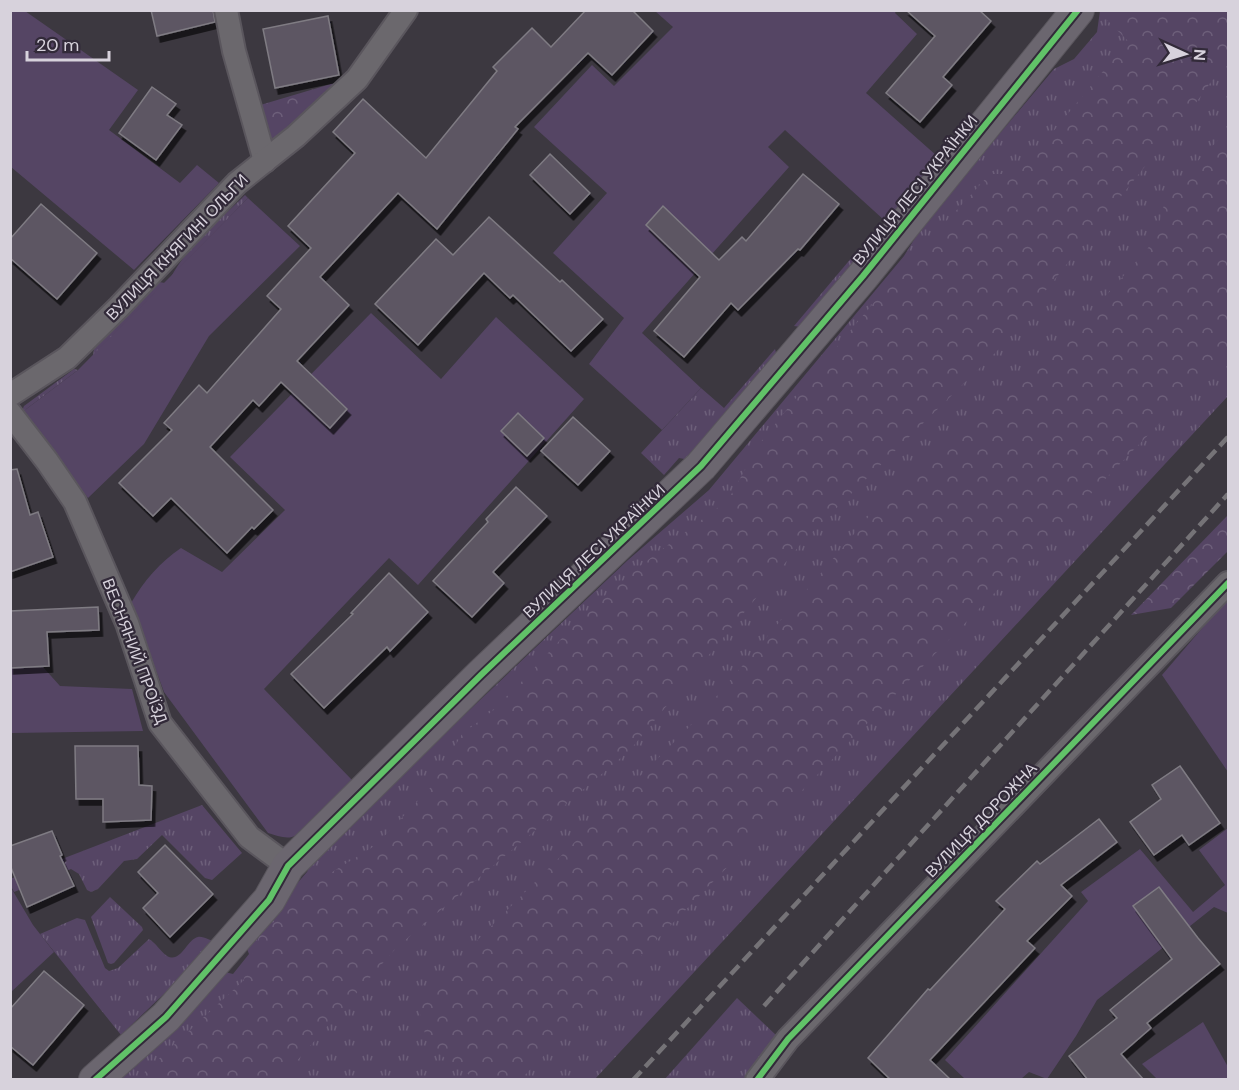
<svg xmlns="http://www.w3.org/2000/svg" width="1239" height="1090" viewBox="0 0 1239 1090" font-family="'DM Sans',sans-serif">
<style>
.grass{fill:url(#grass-tufts)}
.forest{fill:url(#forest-crowns)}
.green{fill:#554564}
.building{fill:#5d5763;stroke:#7f7b83;stroke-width:1.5;filter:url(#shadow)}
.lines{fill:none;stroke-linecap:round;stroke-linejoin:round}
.street-casing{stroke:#5a565d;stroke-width:26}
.secondary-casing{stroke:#5a565d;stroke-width:34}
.street{stroke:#6b686d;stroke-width:22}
.secondary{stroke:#6b666f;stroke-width:32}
.rail{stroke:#757377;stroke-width:4.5;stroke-dasharray:12 6;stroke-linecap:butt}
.cycleway-casing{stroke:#322a39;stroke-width:10}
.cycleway{stroke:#61c268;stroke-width:6}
.labels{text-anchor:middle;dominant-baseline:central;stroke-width:4.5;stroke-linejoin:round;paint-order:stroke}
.street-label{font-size:16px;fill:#d7d2dc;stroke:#322a39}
</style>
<defs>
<pattern id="grass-tufts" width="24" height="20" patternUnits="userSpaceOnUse" patternTransform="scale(1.5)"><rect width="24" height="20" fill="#554564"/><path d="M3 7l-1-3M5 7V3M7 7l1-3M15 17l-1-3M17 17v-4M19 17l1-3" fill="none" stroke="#6d5f7a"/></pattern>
<pattern id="forest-crowns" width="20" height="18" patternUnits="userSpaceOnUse" patternTransform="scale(1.5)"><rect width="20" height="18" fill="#554564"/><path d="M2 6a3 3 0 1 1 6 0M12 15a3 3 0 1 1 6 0" fill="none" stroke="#6d5f7a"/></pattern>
<filter id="shadow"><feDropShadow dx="3.5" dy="6" stdDeviation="0" flood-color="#0009"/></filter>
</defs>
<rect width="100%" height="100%" fill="#3c3840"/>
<g class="grass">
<polygon points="1100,11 1228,11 1228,396 595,1079 117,1080 225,972 233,974 249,954 245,944 307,872 313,858 628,560 709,490 904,256 923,225 1054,69 1074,59 1097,32"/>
<polygon points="938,154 941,158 890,222 883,221"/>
<path d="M 245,195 L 248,198 L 171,277 C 188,245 219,221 245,195 Z"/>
<polygon points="853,256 854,264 801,327 794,326"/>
<polygon points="159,282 165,283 93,356 94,349"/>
<polygon points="775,349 778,360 690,460 679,458 664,475 641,453 701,388 724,408"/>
<polygon points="74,369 78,370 21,413 24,406"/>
<polygon points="202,805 242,853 212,880 205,878 162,835 137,859 124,861 98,889 91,892 87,890 79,874 71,869 14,892 11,886 10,879"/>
<polygon points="110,897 142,927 143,930 114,963 111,964 108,963 91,917"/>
<path d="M 77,918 L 85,920 L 105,968 L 109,971 L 118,968 L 149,939 C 156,943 160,951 167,956 C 181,964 187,939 198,937 C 203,936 212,941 217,943 L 121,1035 L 40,934 Z"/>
<polygon points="737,998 778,1037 745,1079 664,1080"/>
</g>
<g class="forest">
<polygon points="1115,11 1228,11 1228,58 1198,100 999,349 805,539 630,750 397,947 281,1079 137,1079 243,981 259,937 308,887 376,845 431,787 462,734 499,706 587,611 644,563 728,500 760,443 844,338 904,267 990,174 1018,174 1128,41 1107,20"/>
<polygon points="341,81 271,145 257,106"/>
<polygon points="1228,130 1228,353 521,1079 475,1079 428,1046 417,1001 698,718 887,495 1061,347 1155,240 1167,193"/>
<polygon points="1228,515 1228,551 1171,608 1131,615"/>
</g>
<g class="green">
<polygon points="10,11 25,11 138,90 109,130 180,183 197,165 219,183 134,270 11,167"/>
<polygon points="655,11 896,11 895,13 917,34 866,93 937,156 884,220 785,130 768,147 789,167 642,333 701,388 662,430 589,364 624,318 553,253 607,193 534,127 592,65 614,86 673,27"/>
<polygon points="248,198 300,246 209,336 144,444 88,498 21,413 78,370"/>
<path d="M 371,313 L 441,379 L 496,317 L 584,399 L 418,585 L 389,558 L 264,689 L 352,780 C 341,791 305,834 292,837 C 284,839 276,835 268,833 L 164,692 L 131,603 C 144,581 160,562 181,548 L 222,572 L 285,510 L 230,457 Z"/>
<polygon points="1228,598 1228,772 1162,675"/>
<polygon points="43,667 60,686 132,689 143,731 11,733 11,668"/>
<polygon points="1228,828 1228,913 1214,907 1097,1000 1076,1036 1047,1079 1029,1072 1021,1079 965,1079 945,1060 1088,901 1081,892 1140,849 1193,912 1225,885 1199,850"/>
<polygon points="10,886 33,925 54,952 11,992"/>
<polygon points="1203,1022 1228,1067 1228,1079 1157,1079 1142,1064"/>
</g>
<g class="building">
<polygon points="151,10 213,10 215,22 157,36"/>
<polygon points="586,10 632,10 653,31 612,75 588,53 515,127 518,129 437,229 398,193 320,277 349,305 297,361 347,409 330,428 281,382 259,406 253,400 210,447 273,510 254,529 252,527 227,553 171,498 153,516 119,483 172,430 164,423 199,385 207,393 281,309 267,296 311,248 288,226 355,153 333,132 363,99 426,158 497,71 493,67 532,28 551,47"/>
<polygon points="906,10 979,10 991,21 943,77 952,85 920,122 886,93 935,36"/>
<polygon points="328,16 339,75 275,88 263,29"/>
<polygon points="152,87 176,104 167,115 182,125 156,160 119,133"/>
<polygon points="550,154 590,193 570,214 530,175"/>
<polygon points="803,174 839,204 800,250 798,249 738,310 731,303 684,357 654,331 700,277 646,225 663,206 719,260 742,237 746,241"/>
<polygon points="41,204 97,253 57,299 10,258 10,239"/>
<polygon points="489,217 560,282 562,280 603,319 571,351 513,295 510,298 484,273 418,345 375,304 436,239 453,255"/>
<polygon points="518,413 544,438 527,456 501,431"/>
<polygon points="573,417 610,451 578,485 541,451"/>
<polygon points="17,469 30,515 38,512 53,557 10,572 10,470"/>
<polygon points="516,487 547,516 493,572 504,583 472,617 433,581 488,522 486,519"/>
<polygon points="389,573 428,612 390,651 387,647 324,708 291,674 353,614 351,613"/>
<polygon points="98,607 99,630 47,632 49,666 10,668 10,611"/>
<polygon points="75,746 138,746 139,785 152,786 151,820 103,822 103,799 76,799"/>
<polygon points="1180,766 1220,823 1189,845 1182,835 1154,855 1130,822 1161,799 1152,785"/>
<polygon points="1099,819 1117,842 1061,885 1072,896 1027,941 1035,948 930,1060 951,1080 891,1080 868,1058 928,989 930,990 1005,909 996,901 1037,861 1040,864"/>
<polygon points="52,831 62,855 60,856 74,886 27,907 10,865 10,846"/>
<polygon points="165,845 213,894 170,937 143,908 158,893 138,872"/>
<polygon points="1159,887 1198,938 1220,964 1147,1023 1151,1028 1121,1054 1144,1080 1088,1080 1069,1056 1117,1018 1110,1010 1172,959 1133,906"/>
<polygon points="44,971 84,1005 33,1065 10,1046 10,1009"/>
</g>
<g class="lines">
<g class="street-casing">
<g id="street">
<polyline points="226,10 234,51 265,161"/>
<polyline points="10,395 67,358 119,307 237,183 296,136 357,79 406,10"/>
<polyline points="10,413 47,461 75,502 127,623 160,723 249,837 288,866"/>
<polyline points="757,1080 788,1039 1228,583"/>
</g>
</g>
<g class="secondary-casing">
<polyline id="secondary" points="95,1080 166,1017 269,900 288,866 481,675 701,466 863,276 1078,10"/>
</g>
<use href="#street" class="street"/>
<use href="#secondary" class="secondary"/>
<g class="rail">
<polyline points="764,1006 1228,494"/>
<polyline points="633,1080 1228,437"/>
</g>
<g class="cycleway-casing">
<g id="cycleway">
<polyline points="95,1080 166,1017 269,900 288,866 481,675 701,466 863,276 1078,10"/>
<polyline points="757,1080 788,1039 1228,583"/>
</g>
</g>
<use href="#cycleway" class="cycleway"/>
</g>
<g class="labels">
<g class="street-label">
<text transform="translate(915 190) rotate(-51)">ВУЛИЦЯ ЛЕСІ УКРАЇНКИ</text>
<text transform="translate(177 247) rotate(-46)">ВУЛИЦЯ КНЯГИНІ ОЛЬГИ</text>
<text transform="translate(594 551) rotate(-43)">ВУЛИЦЯ ЛЕСІ УКРАЇНКИ</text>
<text transform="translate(135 651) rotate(69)">ВЕСНЯНИЙ ПРОЇЗД</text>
<text transform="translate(981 820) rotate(-46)">ВУЛИЦЯ ДОРОЖНА</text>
</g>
</g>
<rect width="1239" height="1090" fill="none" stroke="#d7d2dc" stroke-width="24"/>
<g transform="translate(1185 54) rotate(94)" stroke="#322a39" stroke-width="4.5" paint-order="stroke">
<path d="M0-4.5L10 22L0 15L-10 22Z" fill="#d7d2dc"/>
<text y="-9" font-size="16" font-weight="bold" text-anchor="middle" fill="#d7d2dc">N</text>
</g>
<path d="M27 51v9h82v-9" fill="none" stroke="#d7d2dc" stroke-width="3"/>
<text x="36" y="51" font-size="18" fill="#d7d2dc" stroke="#322a39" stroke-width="4.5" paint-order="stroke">20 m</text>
</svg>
